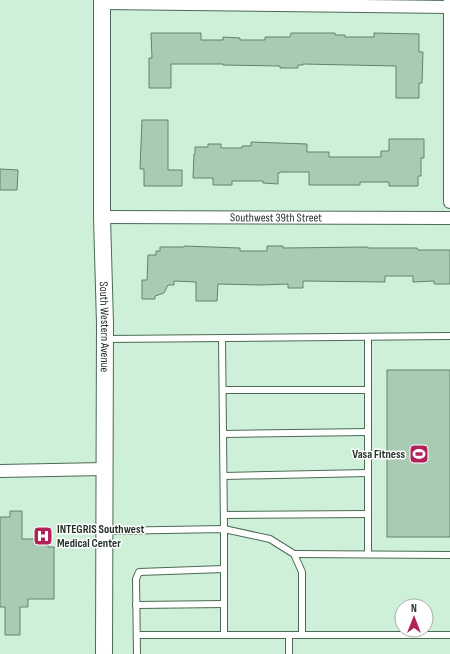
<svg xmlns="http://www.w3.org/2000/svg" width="450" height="654" viewBox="0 0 450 654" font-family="'Sofia Sans Condensed',sans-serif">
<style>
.building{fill:#aacbb3;stroke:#63826c}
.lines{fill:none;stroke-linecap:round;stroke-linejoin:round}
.lane-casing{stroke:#4c6a55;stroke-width:8}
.street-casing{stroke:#4c6a55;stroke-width:14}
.secondary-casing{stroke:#4c6a55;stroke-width:18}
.lane{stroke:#fff;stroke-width:6}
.street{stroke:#fff;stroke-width:12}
.secondary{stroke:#fff;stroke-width:16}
.labels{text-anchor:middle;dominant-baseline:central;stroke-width:3;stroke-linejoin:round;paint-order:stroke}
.street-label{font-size:12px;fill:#243128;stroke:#fff}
.poi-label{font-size:12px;font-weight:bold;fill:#243128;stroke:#fff;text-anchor:end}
</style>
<rect width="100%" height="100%" fill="#cef0d8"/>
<g class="building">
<polygon points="151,33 201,33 201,40 223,40 223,37 240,38 240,40 265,40 265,37 290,37 291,33 335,33 335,35 345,35 345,37 374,37 374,33 419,34 419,52 423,52 422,83 419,83 419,98 396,98 396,66 303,64 303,65 298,65 298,68 280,68 280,66 223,65 223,64 171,64 171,88 149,88 149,58 152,58"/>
<polygon points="142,120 168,120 168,170 182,170 182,186 144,186 144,169 140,169"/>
<polygon points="389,139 424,139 424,158 421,158 421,176 418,176 418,186 389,186 389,182 360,182 360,185 309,185 309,172 280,172 280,173 278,173 278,184 263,183 263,181 232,181 232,185 213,185 213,178 193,178 194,154 195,154 195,147 208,147 208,144 221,144 221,148 242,148 242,146 251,146 251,142 307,144 307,152 329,152 329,157 381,157 381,151 389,151"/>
<polygon points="0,169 18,170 17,190 0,190"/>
<polygon points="184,246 240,248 240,251 267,251 267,246 283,246 283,248 368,247 368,248 417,248 418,250 450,250 450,284 434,284 434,281 413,282 413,276 385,276 385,282 303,281 303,288 288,288 288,284 261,285 218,284 217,301 196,301 196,282 174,281 174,285 168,285 164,293 155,296 155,299 142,299 142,280 147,280 148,255 156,255 156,251 160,251 160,247 184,247"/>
<rect x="387" y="370" width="63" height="167"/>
<polygon points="10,511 22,511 22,539 48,539 48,547 54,547 54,599 28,599 28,607 20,607 20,635 5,635 5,607 0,607 0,517 10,517"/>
</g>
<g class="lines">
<g class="lane-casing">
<g id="lane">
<polyline points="368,337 368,554"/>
<polyline points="222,338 224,529 270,539 294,554 302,572 302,635"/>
<polyline points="106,339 450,336"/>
<polyline points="223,390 368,390"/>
<polyline points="223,434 368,432"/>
<polyline points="224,476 368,473"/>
<polyline points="224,515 368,514"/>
<polyline points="105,531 224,529 224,635 450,635"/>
<polyline points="294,554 450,555"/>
<polyline points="136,605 224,604"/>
<polyline points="137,635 224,635"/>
<polyline points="289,635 289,654"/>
<polyline points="137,654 136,579 139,572 224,569"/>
</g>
</g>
<g class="street-casing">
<g id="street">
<polyline points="450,0 450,202"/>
<polyline points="102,3 450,7"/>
<path id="s1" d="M 102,217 L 450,218"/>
<polyline points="0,471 105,469"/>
</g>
</g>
<g class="secondary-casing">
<g id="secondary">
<path id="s2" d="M 102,0 L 102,217 L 105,324 L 104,654"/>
</g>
</g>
<use href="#lane" class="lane"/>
<use href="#street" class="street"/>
<use href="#secondary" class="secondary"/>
</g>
<defs>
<g id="stadium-square" transform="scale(1)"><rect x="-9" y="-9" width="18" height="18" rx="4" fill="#b12358" stroke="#fff"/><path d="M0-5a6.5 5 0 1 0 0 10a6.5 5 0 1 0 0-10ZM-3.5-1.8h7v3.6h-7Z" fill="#fff"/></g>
<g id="hospital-square" transform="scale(1)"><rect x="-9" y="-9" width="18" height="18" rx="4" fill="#b12358" stroke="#fff"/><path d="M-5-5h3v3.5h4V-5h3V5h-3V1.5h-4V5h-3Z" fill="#fff"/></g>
</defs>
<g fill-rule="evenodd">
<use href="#stadium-square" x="419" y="454"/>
<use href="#hospital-square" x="43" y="536"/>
</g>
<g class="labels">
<g class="street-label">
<text stroke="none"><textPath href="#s1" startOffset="174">Southwest 39th Street</textPath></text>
<text stroke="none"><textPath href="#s2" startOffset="327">South Western Avenue</textPath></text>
</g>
<g class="poi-label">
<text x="405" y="454">Vasa Fitness</text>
<text x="57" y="529" text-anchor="start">INTEGRIS Southwest<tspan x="57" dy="14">Medical Center</tspan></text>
</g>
</g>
<g transform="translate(414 618)"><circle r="19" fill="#ffffff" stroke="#a7ada9"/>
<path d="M0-3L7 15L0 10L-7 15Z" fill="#b12358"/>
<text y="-6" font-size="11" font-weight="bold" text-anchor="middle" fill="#243128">N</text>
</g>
</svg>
